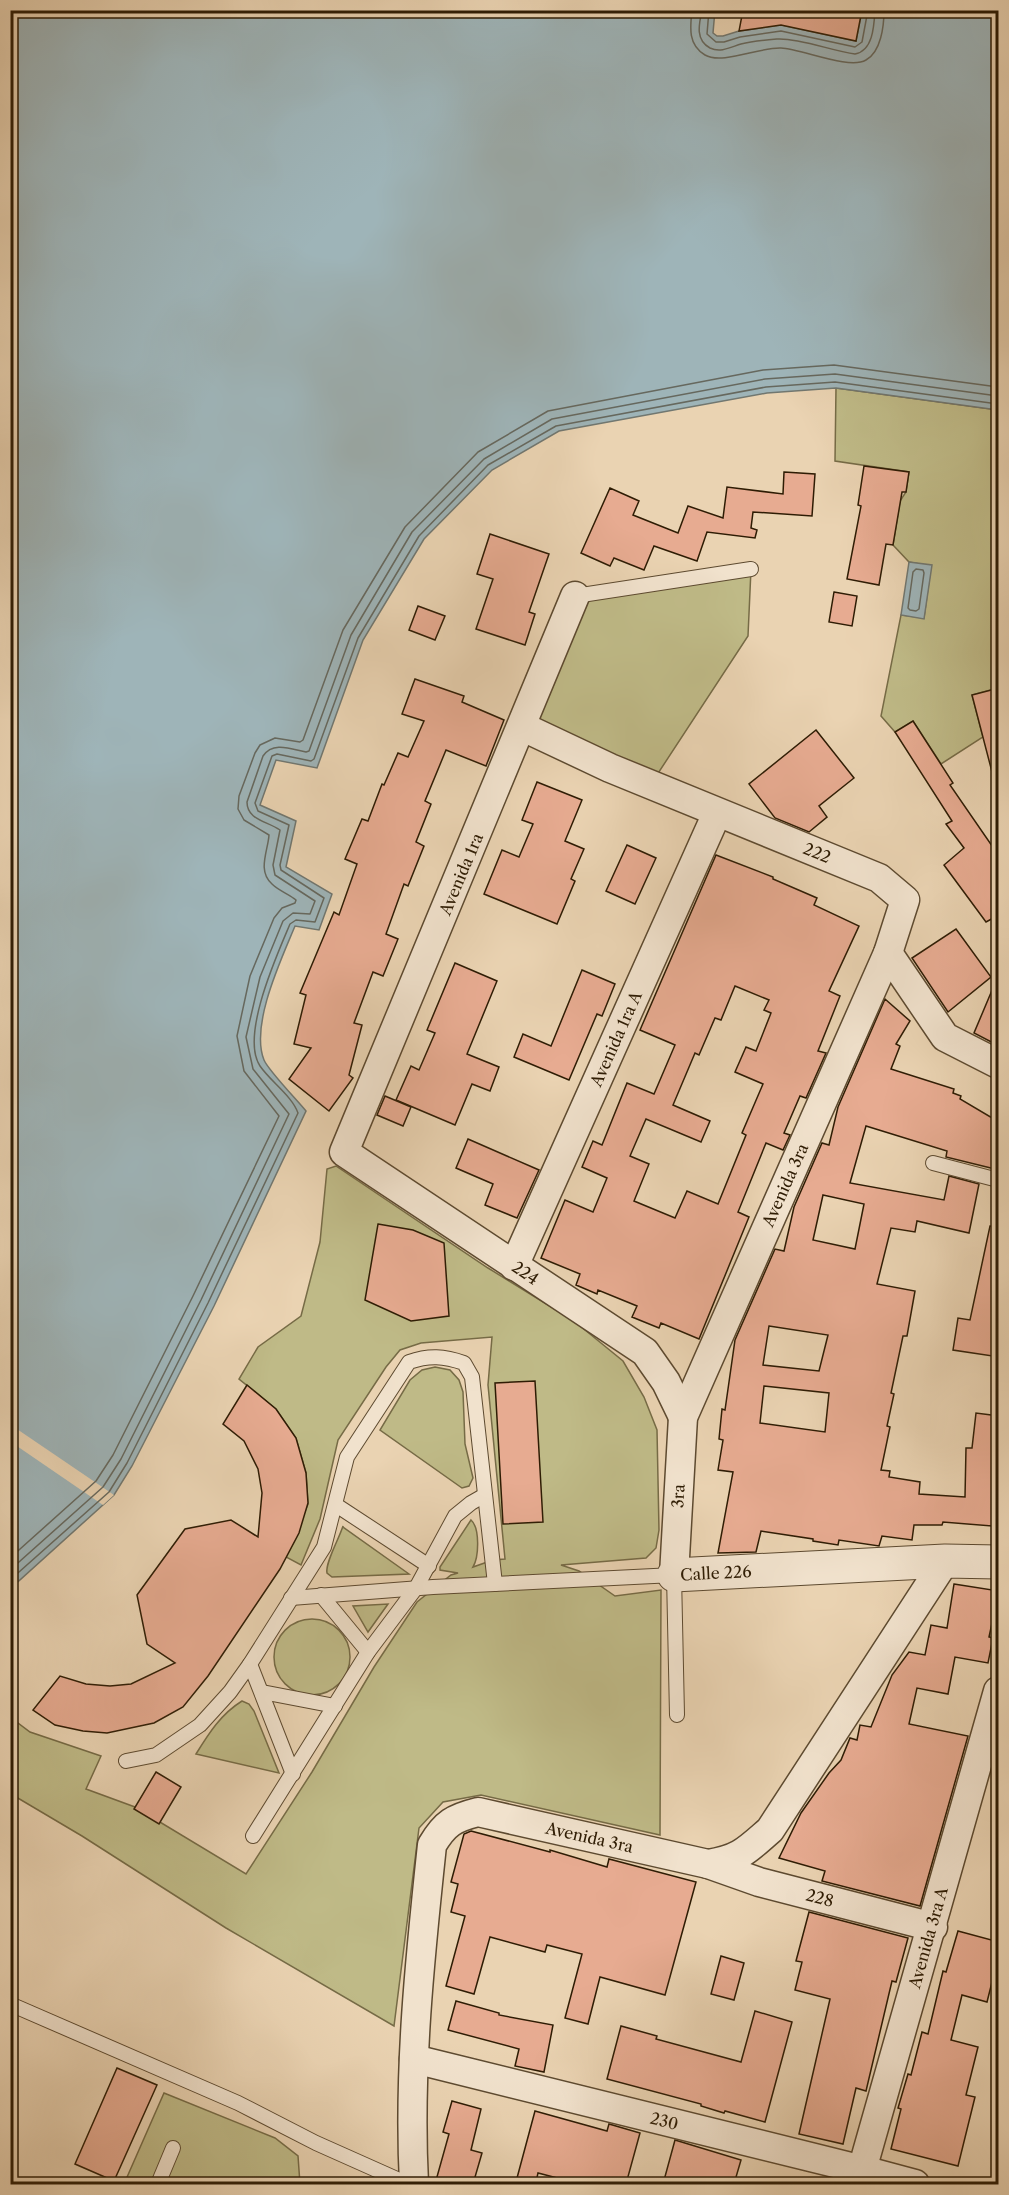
<svg xmlns="http://www.w3.org/2000/svg" width="1009" height="2195" viewBox="0 0 1009 2195" font-family="'Libre Caslon Text',serif">
<style>
.green{fill:#bfba87;stroke:#766b46;stroke-width:1.5}
.water{fill:#9eb4b8;stroke:#717770;stroke-width:1.5}
.pier{fill:#ead3b2}
.lines{fill:none;stroke-linecap:round;stroke-linejoin:round}
.shore{stroke:#66685e;stroke-width:1.5}
.building{fill:#e7ab91;stroke:#2e1c04;stroke-width:1.5;fill-rule:evenodd}
.service-casing{stroke:#5d4a30;stroke-width:16}
.minor-casing{stroke:#5d4a30;stroke-width:31}
.tertiary-casing{stroke:#5d4a30;stroke-width:35}
.service{stroke:#f1e2cd;stroke-width:14}
.minor{stroke:#f1e2cd;stroke-width:28}
.tertiary{stroke:#f1e2cd;stroke-width:33}
.labels{text-anchor:middle;dominant-baseline:central;stroke-width:4.5;stroke-linejoin:round;paint-order:stroke}
.street-label{font-size:16px;fill:#2e1c04;stroke:#f1e2cd}
</style>
<rect width="100%" height="100%" fill="#ead3b2"/>
<filter id="stains"><feTurbulence type="fractalNoise" baseFrequency=".00333" numOctaves="4"/><feColorMatrix values="0 0 0 0 .2 0 0 0 0 .09 0 0 0 0 .02 0 0 0 .5 -.17"/></filter>
<radialGradient id="worn" r=".72"><stop offset=".6" stop-color="#630" stop-opacity="0"/><stop offset="1" stop-color="#630" stop-opacity=".3"/></radialGradient>
<g class="green">
<polygon points="836,388 998,410 998,688 972,695 983,737 941,764 913,721 895,732 881,716 901,615 924,618 931,566 909,562 893,545 900,501 906,492 909,472 835,461"/>
<polygon points="751,569 748,636 651,784 523,727 575,596"/>
<path d="M 336,1166 L 488,1268 L 574,1321 L 623,1361 L 644,1397 L 657,1430 L 659,1530 L 656,1548 L 646,1558 L 561,1565 L 579,1571 L 615,1596 L 661,1590 L 660,1835 L 481,1795 L 443,1802 L 419,1828 L 394,2026 L 226,1928 L 82,1836 L 11,1794 L 10,1717 L 30,1732 L 101,1756 L 86,1789 L 135,1807 L 246,1874 L 312,1772 L 374,1667 L 417,1602 L 451,1575 L 458,1573 L 440,1570 L 440,1567 L 471,1520 C 480,1528 479,1557 473,1567 L 493,1560 L 505,1559 L 488,1385 L 492,1337 L 421,1343 L 400,1350 L 386,1367 L 338,1440 L 320,1519 L 301,1565 L 286,1557 L 308,1504 L 306,1473 L 296,1438 L 276,1409 L 239,1379 L 258,1347 L 301,1316 L 320,1242 L 327,1169 Z"/>
<polygon points="435,1367 450,1370 459,1380 463,1392 465,1444 473,1478 469,1486 462,1488 380,1430 410,1380 422,1370"/>
<path d="M 343,1526 L 343,1527 L 409,1574 L 332,1577 L 327,1573 C 325,1563 339,1539 343,1526 Z"/>
<polygon points="388,1604 368,1632 353,1606"/>
<circle cx="312" cy="1657" r="38"/>
<path d="M 242,1701 L 249,1704 L 254,1711 L 279,1773 L 196,1754 C 209,1733 221,1714 242,1701 Z"/>
<polygon points="164,2093 275,2138 298,2156 300,2184 124,2184"/>
</g>
<g class="water">
<path d="M 715,10 L 713,33 L 717,36 L 723,36 L 739,31 L 781,25 L 856,41 L 862,11 L 998,11 L 998,410 L 836,388 L 767,393 L 559,431 L 492,470 L 424,539 L 363,640 L 317,768 L 276,760 L 260,805 L 296,821 L 286,867 L 332,894 L 319,930 L 295,926 C 281,960 250,1025 264,1060 C 268,1070 297,1100 306,1111 L 214,1306 L 132,1466 L 114,1495 L 11,1588 L 11,11 Z"/>
<polygon points="909,562 932,565 924,619 901,615"/>
</g>
<polygon class="pier" points="11,1425 114,1495 103,1505 11,1442"/>
<g class="lines">
<g class="shore">
<path d="M 692,10 C 690,28 688,45 705,55 C 722,65 760,47 781,48 C 802,49 849,70 866,60 C 881,52 884,26 884,10"/>
<path d="M 702,10 C 699,24 695,40 710,48 C 721,53 731,47 741,44 C 753,41 766,40 778,39 C 800,38 832,51 855,54 C 873,51 874,26 875,10"/>
<polyline points="709,10 707,34 716,42 724,42 740,37 781,31 855,47 862,42 868,10"/>
<polygon points="916,569 923,570 924,573 919,609 916,611 910,610 908,608 913,572"/>
<path d="M 10,1558 L 96,1481 L 113,1455 L 193,1296 L 279,1116 L 244,1071 L 237,1036 L 250,976 L 274,918 L 282,908 L 295,903 L 296,900 C 289,894 279,891 272,884 C 257,871 268,851 269,835 L 244,820 L 238,809 L 239,796 L 255,753 L 260,745 L 275,738 L 300,742 L 303,740 L 343,630 L 405,527 L 478,452 L 548,411 L 763,370 L 834,365 L 998,387"/>
<path d="M 10,1570 L 103,1487 L 121,1459 L 201,1300 L 289,1114 L 253,1069 L 246,1037 L 260,977 L 283,921 L 293,913 L 310,914 L 315,901 L 275,875 L 273,865 L 280,830 C 267,821 247,820 247,802 L 263,756 C 273,741 291,749 306,752 L 309,751 L 351,635 L 412,532 L 484,459 L 552,419 L 765,379 L 835,374 L 998,396"/>
<path d="M 10,1580 L 109,1492 L 127,1463 L 208,1303 L 298,1113 C 292,1096 271,1082 260,1066 C 240,1036 277,955 290,924 L 296,920 L 315,922 L 324,898 L 281,870 L 280,865 L 289,825 L 258,811 L 255,803 L 272,756 L 277,754 L 311,761 L 314,759 L 358,638 L 419,536 L 488,465 L 556,426 L 766,387 L 835,382 L 998,404"/>
</g>
</g>
<g class="building">
<polygon points="743,10 862,10 856,41 781,25 739,31"/>
<polygon points="864,466 909,472 906,492 902,492 893,545 886,544 879,585 847,579 861,506 858,505"/>
<polygon points="784,472 815,474 812,516 753,512 751,528 757,530 755,538 707,532 697,561 654,546 644,570 614,558 610,566 581,553 610,488 639,501 633,515 678,533 688,506 723,518 727,487 783,494"/>
<polygon points="490,534 549,554 529,612 535,614 525,645 476,629 493,579 477,574"/>
<polygon points="834,592 857,596 852,626 829,622"/>
<polygon points="418,606 445,616 435,640 409,630"/>
<polygon points="415,679 464,696 462,702 504,720 486,766 446,750 425,801 431,804 416,842 424,846 408,886 404,884 386,934 398,939 383,976 373,972 354,1023 362,1025 349,1075 353,1078 329,1111 289,1079 311,1048 294,1044 306,995 300,993 334,912 339,915 357,864 345,859 362,819 368,821 382,784 384,785 398,753 408,757 424,721 402,714"/>
<polygon points="999,688 999,771 992,772 972,695"/>
<polygon points="913,721 953,783 950,785 999,856 999,915 986,922 944,865 964,848 946,824 952,821 895,732"/>
<polygon points="816,730 854,778 819,806 827,817 809,832 775,818 749,784"/>
<polygon points="537,782 582,800 565,841 584,849 571,879 575,881 557,924 484,894 502,850 519,857 533,824 522,820"/>
<polygon points="627,845 656,858 635,904 606,891"/>
<path d="M 716,855 L 773,877 L 773,879 L 817,898 L 814,905 L 859,926 L 829,991 L 840,996 L 818,1051 L 826,1053 L 806,1098 L 800,1096 L 784,1133 L 790,1135 L 783,1150 L 766,1143 L 738,1212 L 749,1217 L 699,1339 L 661,1323 L 659,1328 L 632,1317 L 637,1306 L 598,1290 L 597,1294 L 576,1285 L 580,1274 L 541,1258 L 565,1200 L 593,1212 L 607,1178 L 582,1167 L 593,1141 L 602,1145 L 627,1083 L 654,1094 L 675,1045 L 640,1030 ZM 735,986 L 769,1000 L 764,1010 L 771,1013 L 756,1051 L 746,1047 L 735,1072 L 763,1084 L 742,1133 L 746,1135 L 718,1204 L 687,1191 L 675,1218 L 634,1201 L 649,1164 L 630,1156 L 646,1119 L 701,1142 L 710,1121 L 673,1105 L 695,1053 L 699,1055 L 715,1018 L 721,1020 Z"/>
<polygon points="956,929 991,977 948,1012 912,958"/>
<polygon points="455,963 497,981 467,1054 499,1067 490,1091 472,1084 455,1125 396,1100 411,1066 419,1070 435,1033 427,1030"/>
<polygon points="582,970 615,984 602,1016 597,1014 569,1080 514,1057 523,1034 551,1046"/>
<polygon points="998,976 999,976 999,1046 974,1033"/>
<path d="M 885,999 L 910,1021 L 896,1044 L 900,1046 L 891,1069 L 954,1089 L 953,1093 L 961,1096 L 960,1099 L 999,1122 L 999,1170 L 946,1157 L 947,1151 L 866,1126 L 850,1183 L 944,1200 L 949,1176 L 979,1184 L 969,1233 L 917,1221 L 915,1232 L 891,1228 L 877,1284 L 915,1291 L 907,1336 L 903,1336 L 891,1393 L 894,1394 L 887,1426 L 890,1427 L 881,1470 L 890,1471 L 889,1477 L 920,1482 L 919,1494 L 965,1497 L 966,1448 L 972,1448 L 976,1413 L 999,1416 L 999,1440 L 993,1439 L 992,1496 L 994,1497 L 992,1526 L 943,1522 L 942,1525 L 914,1525 L 912,1540 L 882,1536 L 879,1546 L 839,1540 L 838,1545 L 813,1541 L 813,1539 L 761,1531 L 756,1552 L 718,1553 L 733,1472 L 718,1470 L 723,1440 L 719,1439 L 722,1409 L 725,1410 L 735,1340 L 775,1249 L 784,1251 L 794,1207 L 822,1143 L 829,1145 L 838,1107 ZM 823,1195 L 864,1204 L 855,1249 L 813,1240 ZM 769,1326 L 828,1335 L 819,1371 L 763,1365 ZM 764,1386 L 829,1393 L 825,1432 L 760,1423 Z"/>
<polygon points="385,1096 411,1107 403,1126 377,1115"/>
<polygon points="468,1139 539,1170 517,1218 485,1205 493,1184 456,1168"/>
<polygon points="378,1224 413,1230 444,1243 449,1316 411,1321 365,1300"/>
<polygon points="990,1226 999,1227 999,1357 953,1350 958,1318 970,1320"/>
<polygon points="535,1381 543,1522 503,1524 495,1383"/>
<polygon points="247,1385 276,1409 296,1438 306,1473 308,1503 299,1533 280,1569 208,1676 183,1707 154,1723 107,1733 83,1731 55,1725 33,1710 60,1676 86,1684 110,1686 131,1684 175,1663 147,1644 137,1595 185,1529 231,1520 258,1537 262,1493 258,1469 244,1441 223,1424"/>
<polygon points="954,1584 999,1591 989,1637 993,1638 988,1663 955,1657 948,1694 917,1688 909,1724 968,1736 920,1906 822,1881 825,1871 779,1858 801,1813 829,1773 841,1760 850,1738 857,1740 860,1725 871,1727 892,1675 909,1652 925,1655 931,1625 947,1628"/>
<polygon points="156,1772 181,1787 159,1824 134,1809"/>
<polygon points="471,1831 550,1852 550,1850 607,1867 609,1859 696,1882 665,1995 600,1977 588,2024 565,2018 582,1954 547,1945 545,1952 490,1937 474,1994 446,1986 465,1916 451,1912 458,1884 451,1882 464,1834"/>
<polygon points="809,1912 908,1938 896,1982 892,1981 866,2091 856,2088 843,2144 799,2134 830,1999 795,1990 802,1962 796,1961"/>
<polygon points="958,1931 999,1942 999,1966 995,1979 993,1978 987,2002 962,1995 951,2040 978,2047 966,2095 975,2097 958,2166 891,2149 901,2109 898,2108 908,2074 911,2075 922,2032 928,2034 943,1971 946,1972"/>
<polygon points="721,1956 744,1963 734,2000 711,1994"/>
<polygon points="456,2001 499,2013 499,2015 553,2025 544,2072 515,2066 519,2049 448,2030"/>
<polygon points="755,2011 792,2022 765,2122 725,2111 724,2113 701,2106 701,2104 607,2079 621,2026 657,2036 656,2039 741,2062"/>
<polygon points="117,2068 157,2085 114,2181 75,2164"/>
<polygon points="452,2101 481,2109 471,2150 482,2153 473,2184 435,2184 449,2134 443,2132"/>
<polygon points="535,2111 607,2131 609,2124 640,2133 626,2184 580,2184 538,2173 536,2182 517,2178"/>
<polygon points="675,2140 741,2160 734,2184 663,2184"/>
</g>
<g class="lines">
<g class="service-casing">
<g id="service">
<polyline points="575,596 751,569"/>
<polyline points="933,1163 998,1180"/>
<polyline points="336,1505 429,1566"/>
<polyline points="321,1595 368,1652"/>
<polyline points="291,1598 433,1587 674,1575 677,1715"/>
<polyline points="250,1664 293,1774"/>
<polyline points="262,1692 335,1706"/>
<path d="M 126,1761 L 156,1755 L 200,1725 L 230,1692 L 250,1664 L 324,1547 L 347,1457 L 409,1362 C 429,1355 444,1356 464,1363 L 472,1377 L 495,1584"/>
<polyline points="253,1836 368,1652 416,1588 455,1516 471,1503 485,1495"/>
<polyline points="10,2004 238,2103 316,2143 408,2184"/>
<polyline points="158,2184 173,2148"/>
</g>
</g>
<g class="minor-casing">
<g id="minor">
<path id="s1" d="M 575,596 L 344,1152 L 645,1352 L 666,1382 L 683,1417"/>
<path id="s2" d="M 523,727 L 610,768 L 879,878 L 905,900 L 888,953 L 683,1417 L 674,1575"/>
<polyline points="888,953 945,1037 998,1064"/>
<path id="s3" d="M 514,1266 L 717,813"/>
<path id="s4" d="M 708,1864 L 759,1882 L 933,1927"/>
<path id="s5" d="M 414,2059 L 863,2170 L 915,2184"/>
<path id="s6" d="M 414,2184 C 408,2071 420,1957 432,1845 C 445,1823 454,1818 478,1812 L 708,1864 C 740,1859 747,1850 770,1830 L 945,1561"/>
<path id="s7" d="M 858,2184 L 998,1691"/>
</g>
</g>
<g class="tertiary-casing">
<g id="tertiary">
<path id="s8" d="M 674,1575 L 945,1561 L 998,1562"/>
</g>
</g>
<use href="#service" class="service"/>
<use href="#minor" class="minor"/>
<use href="#tertiary" class="tertiary"/>
</g>
<g class="labels">
<g class="street-label">
<text stroke="none"><textPath href="#s2" startOffset="320">222</textPath></text>
<text transform="translate(461 874) rotate(-67)">Avenida 1ra</text>
<text stroke="none"><textPath href="#s3" startOffset="249">Avenida 1ra A</textPath></text>
<text transform="translate(785 1185) rotate(-66)">Avenida 3ra</text>
<text stroke="none"><textPath href="#s1" startOffset="820">224</textPath></text>
<text transform="translate(678 1496) rotate(-87)">3ra</text>
<text stroke="none"><textPath href="#s8" startOffset="42">Calle 226</textPath></text>
<text stroke="none"><textPath href="#s6" startOffset="513">Avenida 3ra</textPath></text>
<text stroke="none"><textPath href="#s4" startOffset="117">228</textPath></text>
<text stroke="none"><textPath href="#s7" startOffset="256">Avenida 3ra A</textPath></text>
<text stroke="none"><textPath href="#s5" startOffset="258">230</textPath></text>
</g>
</g>
<rect width="1009" height="2195" fill="none" stroke="#ead3b2" stroke-width="36"/>
<rect x="12" y="12" width="985" height="2171" fill="none" stroke="#2e1c04" stroke-width="3"/>
<rect x="18" y="18" width="973" height="2159" fill="none" stroke="#2e1c04" stroke-width="1.5"/>
<rect width="100%" height="100%" filter="url(#stains)"/>
<rect width="100%" height="100%" fill="url(#worn)"/>
</svg>
